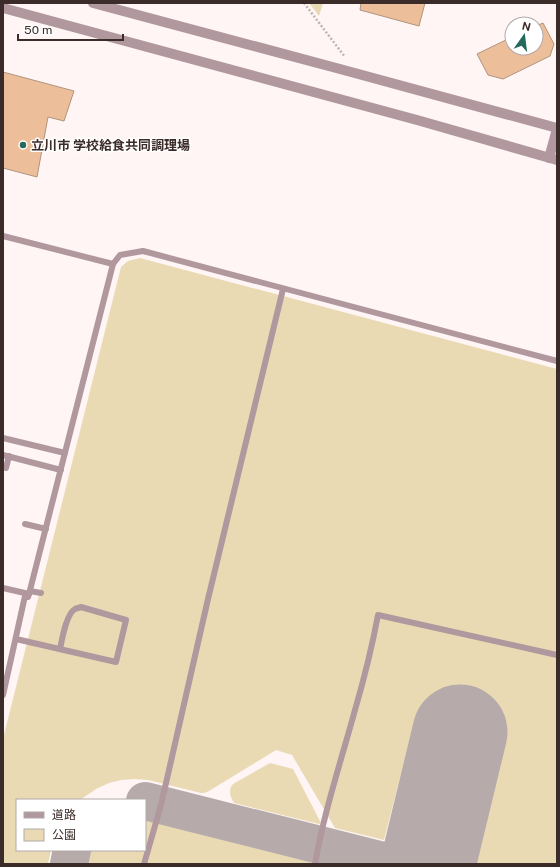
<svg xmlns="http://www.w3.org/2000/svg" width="560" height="867" viewBox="0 0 560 867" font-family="'Public Sans','Noto Sans JP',sans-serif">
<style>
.green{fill:#e9dab4}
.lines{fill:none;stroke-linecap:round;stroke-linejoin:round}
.taxiway{stroke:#b6abaa;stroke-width:38}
.runway{stroke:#b6abaa;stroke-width:95}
.building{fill:#ecbe9a;stroke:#b1947e}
.path{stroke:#bfb4b3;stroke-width:2.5;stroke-dasharray:2 2;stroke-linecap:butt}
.service{stroke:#b1979e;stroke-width:6}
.minor{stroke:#b1979e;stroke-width:10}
.tertiary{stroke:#b1979e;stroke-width:10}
.poi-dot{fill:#24695b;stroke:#fff;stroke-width:1.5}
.labels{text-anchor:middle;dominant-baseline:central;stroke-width:3;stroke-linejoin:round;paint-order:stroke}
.poi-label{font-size:13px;font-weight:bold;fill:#3b2b29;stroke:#fff;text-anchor:start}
</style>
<rect width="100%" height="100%" fill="#fef5f4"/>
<g class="green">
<polygon points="309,3 323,3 319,16"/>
<polygon points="140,258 557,369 557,864 475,864 506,742 415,719 384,840 335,828 292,755 276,750 209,791 204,793 201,793 148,780 135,779 121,780 109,783 96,789 80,800 17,800 17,850 51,850 48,864 3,864 3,739 121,267 128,261"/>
<path d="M 270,763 L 293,769 L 321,823 L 319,824 L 234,803 C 230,797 228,789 233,784 Z"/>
<polygon points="145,817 333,864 83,864 87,850 145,850"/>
</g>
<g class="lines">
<g class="taxiway">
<polyline points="145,801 395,864"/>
<polyline points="69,864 72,850"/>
</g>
<polyline class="runway" points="428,864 460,732"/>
</g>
<g class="building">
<polygon points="361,3 425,3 419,26 360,10"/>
<polygon points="543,23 554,44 550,56 503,79 488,75 477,54 512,37 512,48 536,48 536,26"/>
<polygon points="3,72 74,91 64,121 48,117 37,177 3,168"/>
</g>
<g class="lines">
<polyline class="path" points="304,3 345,57"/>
<g class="service">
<polyline points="3,236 113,264 120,255 143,251 557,361"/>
<polyline points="3,438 65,453"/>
<polyline points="3,455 61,470"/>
<polyline points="6,468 9,456"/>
<polyline points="25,524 46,529"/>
<polyline points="3,588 29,594"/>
<polyline points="30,591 41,593"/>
<path d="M 16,639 L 116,662 L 126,620 L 81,607 C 79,608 77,608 75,609 C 66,614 62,640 60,649"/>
<polyline points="3,695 25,596 28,597 29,594 113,264"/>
<polyline points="144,864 161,805 208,599 283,289"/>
<path d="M 315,864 C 324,812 341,761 355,710 C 364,679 372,647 378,615 L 557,655"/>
</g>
<polyline class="minor" points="549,158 557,129"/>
<g class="tertiary">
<polyline points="93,3 340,69 557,128"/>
<polyline points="3,8 417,120 557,160"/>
</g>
</g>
<circle class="poi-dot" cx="23" cy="145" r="4"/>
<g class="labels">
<g class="poi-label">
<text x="31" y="145">立川市 学校給食共同調理場</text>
</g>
</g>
<rect width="560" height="867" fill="none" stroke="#3b2b29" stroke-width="8"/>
<rect x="16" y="799" width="130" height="52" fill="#ffffff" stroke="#b1aaa9"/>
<rect x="24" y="812" width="20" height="6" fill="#b1979e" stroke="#b1aaa9"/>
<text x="52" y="819" font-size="12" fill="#3b2b29">道路</text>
<rect x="24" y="829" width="20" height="12" fill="#e9dab4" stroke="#b1aaa9"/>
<text x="52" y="839" font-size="12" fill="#3b2b29">公園</text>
<g transform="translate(524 36) rotate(14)"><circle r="19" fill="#ffffff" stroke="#b1aaa9"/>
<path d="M0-3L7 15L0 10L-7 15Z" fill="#24695b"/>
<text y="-6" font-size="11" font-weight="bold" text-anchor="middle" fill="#3b2b29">N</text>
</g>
<path d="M18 34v6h105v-6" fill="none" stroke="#3b2b29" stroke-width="2"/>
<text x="24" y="34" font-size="12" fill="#3b2b29" stroke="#ffffff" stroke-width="3" paint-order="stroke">50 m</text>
</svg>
